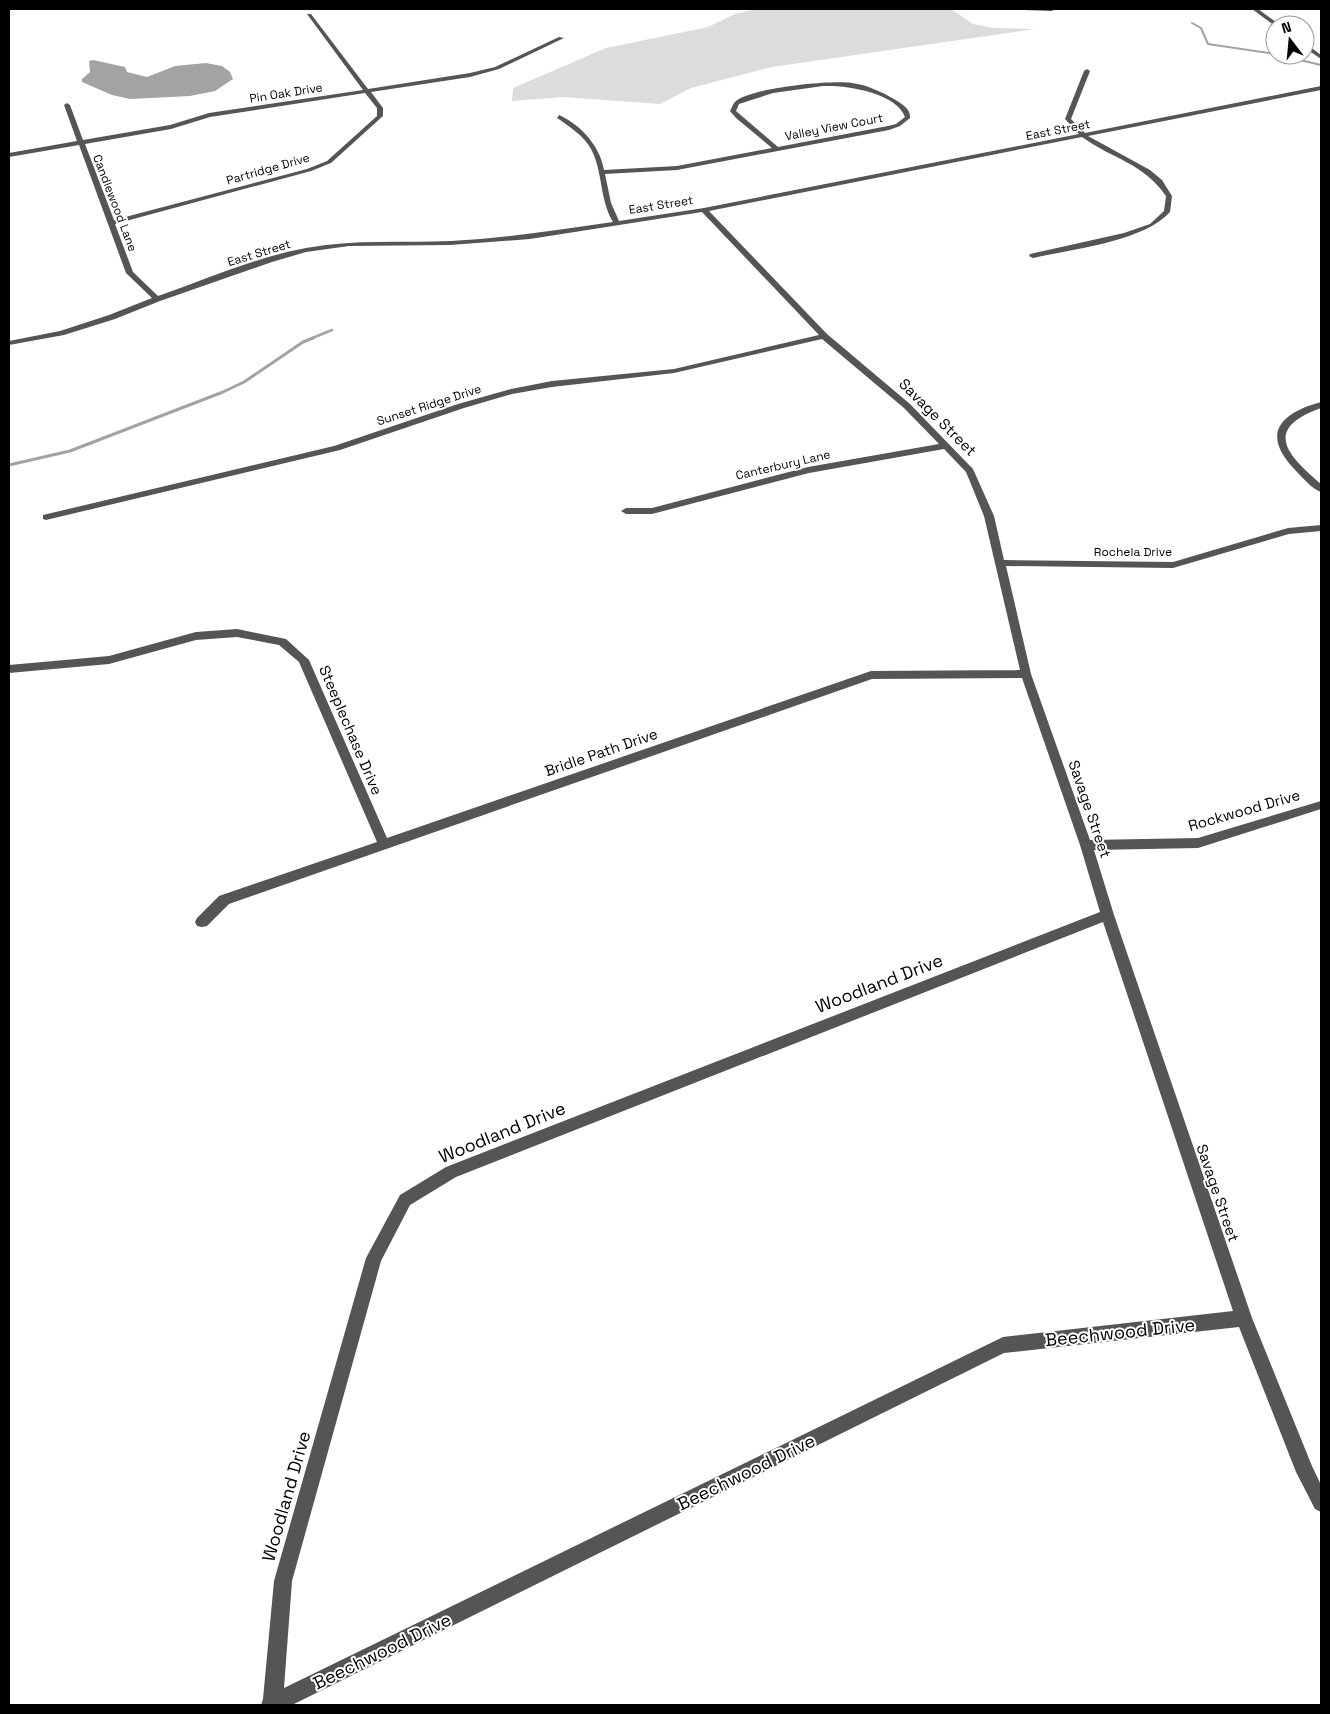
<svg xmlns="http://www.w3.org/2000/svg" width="1330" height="1714" viewBox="0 0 1330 1714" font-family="'Space Grotesk',sans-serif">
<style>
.green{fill:#dcdcdc}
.water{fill:#a3a3a3}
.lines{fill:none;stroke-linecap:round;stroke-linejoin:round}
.stream-far2{stroke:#a3a3a3;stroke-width:2}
.stream-far1{stroke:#a3a3a3;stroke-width:2.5}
.stream{stroke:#a3a3a3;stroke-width:3}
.minor{fill:#555;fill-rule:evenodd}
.labels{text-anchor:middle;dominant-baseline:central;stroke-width:4;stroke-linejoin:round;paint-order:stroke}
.far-street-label{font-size:12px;fill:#000;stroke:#fff}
.street-label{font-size:15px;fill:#000;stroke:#fff}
.near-street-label{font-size:18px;fill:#000;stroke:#fff}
</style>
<rect width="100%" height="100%" fill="#fff"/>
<polygon class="green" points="756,9 951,9 973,24 993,28 1035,29 772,67 691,88 660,104 563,97 512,101 513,88 606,48 708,27 735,14"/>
<polygon class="water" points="93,60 125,67 127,72 147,77 175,66 206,63 222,66 230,72 233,79 215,91 190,96 130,99 112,95 82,82 82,79 90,72 89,61"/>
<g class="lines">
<g class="stream-far2">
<polyline points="1192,23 1201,28 1208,44 1275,54"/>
<polyline points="1279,55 1321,65"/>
</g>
<polyline class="stream-far1" points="310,339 332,330"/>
<polyline class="stream" points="9,465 70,451 223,392 244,382 303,342 313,338"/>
<g class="minor">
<polygon points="996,9 1055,9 1052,11"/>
<polygon points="1252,9 1258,9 1280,25 1275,26"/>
<path d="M 307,14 L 311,14 L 368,89 L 470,73 L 495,67 L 559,37 L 564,38 L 499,69 L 470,77 L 371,92 L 383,108 L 383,116 L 331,163 L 311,171 L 115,224 L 133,272 L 158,296 C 207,279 256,257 306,248 C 354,239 402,243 451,241 C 505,238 559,230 613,222 C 599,198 603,171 591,149 C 584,136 569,126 557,118 L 559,115 C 581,125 600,146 604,170 L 677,166 L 772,148 L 736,118 L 730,111 C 732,108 733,103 736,101 C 752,88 830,80 852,83 C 867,85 882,92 894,99 C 902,104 911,109 910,118 L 900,126 L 889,130 L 677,170 L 605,174 L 611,203 L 619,221 L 704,208 L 1079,134 L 1065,119 L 1084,71 L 1087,69 L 1090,71 L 1071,119 L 1085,133 L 1321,86 L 1321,90 L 1088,136 L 1150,170 L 1162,180 L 1172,196 L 1170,212 C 1143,242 1072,249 1033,258 L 1029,256 L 1030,254 L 1124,233 L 1150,224 L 1164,211 L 1166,196 C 1142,162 1114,160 1082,137 L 709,211 L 827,334 L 910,404 L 973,469 L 994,516 L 1004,560 L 1173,562 L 1288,528 L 1321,525 L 1321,531 L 1289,534 L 1173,568 L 1006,566 L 1031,674 L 1090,840 L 1198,838 L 1321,801 L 1321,809 L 1198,848 L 1094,850 L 1114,915 L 1252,1318 L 1312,1466 L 1321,1485 L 1321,1512 L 1315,1509 L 1296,1472 L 1239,1327 L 1004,1353 L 292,1705 L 261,1705 L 263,1699 L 274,1581 L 366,1258 L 400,1195 L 446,1167 L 1100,912 L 1080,845 L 1022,678 L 872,679 L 229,904 L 207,926 L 202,927 L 197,926 L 195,922 L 197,918 L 219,896 L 377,842 L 299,662 L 279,645 L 237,637 L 196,640 L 109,664 L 9,673 L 9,665 L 109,656 L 196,632 L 237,629 L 286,639 L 309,660 L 387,838 L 871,671 L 1020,670 L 984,516 L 966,472 L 944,449 L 809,473 L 652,514 L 626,514 L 621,511 L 626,508 L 652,508 L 808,467 L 939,444 L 904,408 L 822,339 L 674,373 L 552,387 L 512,394 L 464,408 L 340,450 L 46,520 L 43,519 L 43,515 L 334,446 L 458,404 L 511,389 L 552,381 L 674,369 L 819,335 L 702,212 L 530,239 L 450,245 L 349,246 L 306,252 L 272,262 L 160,301 L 115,319 L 64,335 L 9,345 L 9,341 L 60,331 L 109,315 L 152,298 L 126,273 L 79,145 L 9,157 L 9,153 L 77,141 L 64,105 L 67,103 L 70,105 L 83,140 L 170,125 L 209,113 L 363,90 ZM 823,86 C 845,85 896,92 905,117 L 896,124 L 888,126 L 778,147 L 736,111 L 739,104 L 773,93 ZM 365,93 L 377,108 L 377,116 L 327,161 L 307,169 L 114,220 L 85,144 L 171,129 L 210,117 ZM 1103,922 L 1233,1311 L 1003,1337 L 284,1688 L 292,1581 L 381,1261 L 410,1205 L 456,1177 Z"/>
<polygon points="1305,43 1321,55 1321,59 1305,48"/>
<path d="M 1321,402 L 1321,408 C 1263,429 1286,454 1321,484 L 1321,492 C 1312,489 1304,479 1297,472 C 1261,436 1277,414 1321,402 Z"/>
</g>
</g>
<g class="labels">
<g class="far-street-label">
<text transform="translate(286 93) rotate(-9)">Pin Oak Drive</text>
<text transform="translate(834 127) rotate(-11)">Valley View Court</text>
<text transform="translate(1058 130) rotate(-11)">East Street</text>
<text transform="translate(268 169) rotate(-16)">Partridge Drive</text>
<text transform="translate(115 203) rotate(69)">Candlewood Lane</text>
<text transform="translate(661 205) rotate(-9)">East Street</text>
<text transform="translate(259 253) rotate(-17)">East Street</text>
<text transform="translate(429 405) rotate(-18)">Sunset Ridge Drive</text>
<text transform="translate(783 465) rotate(-13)">Canterbury Lane</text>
<text x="1133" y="552">Rochela Drive</text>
</g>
<g class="street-label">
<text transform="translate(938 417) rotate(45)">Savage Street</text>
<text transform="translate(351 730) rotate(67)">Steeplechase Drive</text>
<text transform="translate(601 752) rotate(-19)">Bridle Path Drive</text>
<text transform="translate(1090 809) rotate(71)">Savage Street</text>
<text transform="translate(1244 810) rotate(-16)">Rockwood Drive</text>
<text transform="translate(1218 1193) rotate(71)">Savage Street</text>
</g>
<g class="near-street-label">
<text transform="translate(879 983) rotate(-21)">Woodland Drive</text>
<text transform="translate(502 1132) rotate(-22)">Woodland Drive</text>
<text transform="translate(1120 1332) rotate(-6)">Beechwood Drive</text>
<text transform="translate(746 1472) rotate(-26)">Beechwood Drive</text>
<text transform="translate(286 1496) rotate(-74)">Woodland Drive</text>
<text transform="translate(382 1651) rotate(-26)">Beechwood Drive</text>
</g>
</g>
<rect width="1330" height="1714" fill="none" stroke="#000000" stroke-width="20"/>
<g transform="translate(1290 40) rotate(344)"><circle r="24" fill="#ffffff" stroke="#999999"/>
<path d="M0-4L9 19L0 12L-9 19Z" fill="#000000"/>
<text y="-8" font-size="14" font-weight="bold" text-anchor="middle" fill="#000000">N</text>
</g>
</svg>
